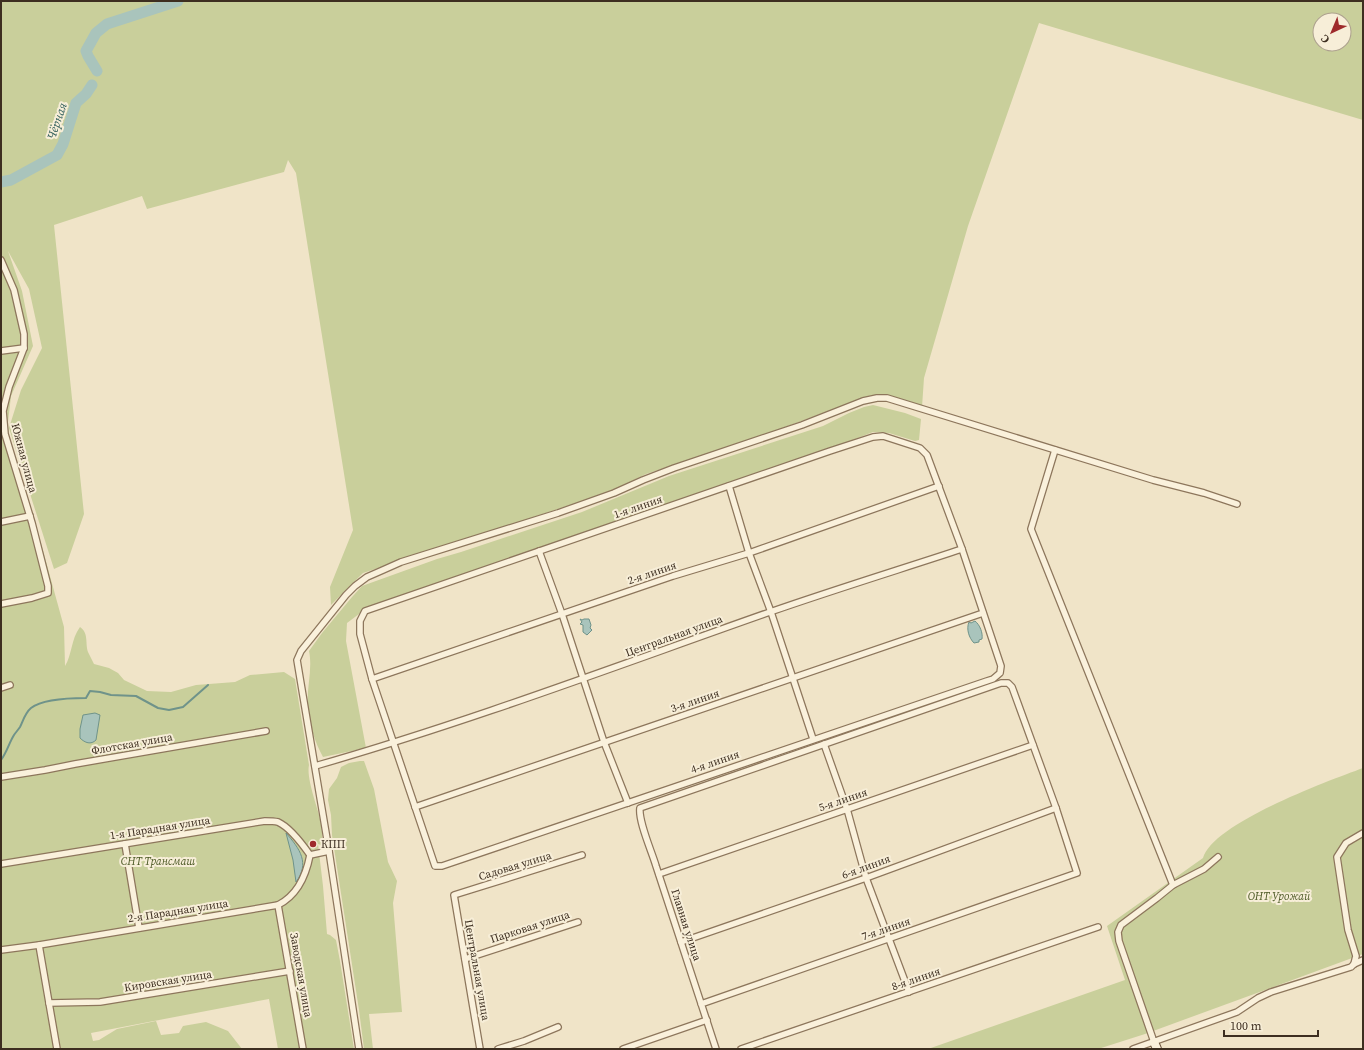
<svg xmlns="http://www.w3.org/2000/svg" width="1364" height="1050" viewBox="0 0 1364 1050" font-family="'Source Serif 4',serif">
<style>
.green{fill:#c9cf9b;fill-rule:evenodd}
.water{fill:#a9c4bc;stroke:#6f938a}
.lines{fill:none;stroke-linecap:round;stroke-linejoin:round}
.stream{stroke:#6f938a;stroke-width:2}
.river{stroke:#a9c4bc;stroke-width:11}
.street-casing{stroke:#8d765c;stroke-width:8}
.secondary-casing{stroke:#6f573f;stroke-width:10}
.street{stroke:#faf1dc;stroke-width:5.5}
.secondary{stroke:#faf1dc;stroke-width:8}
.poi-dot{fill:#9e2a2b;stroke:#f7eed8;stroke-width:1.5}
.labels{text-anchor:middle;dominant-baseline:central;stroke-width:4;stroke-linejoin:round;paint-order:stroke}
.street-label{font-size:11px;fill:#3d2e20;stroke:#f7eed8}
.poi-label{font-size:11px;fill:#3d2e20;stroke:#f7eed8;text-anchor:start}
.park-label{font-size:11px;font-style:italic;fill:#4d5a26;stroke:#f7eed8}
.water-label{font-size:12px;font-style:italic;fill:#2f5d5a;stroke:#f7eed8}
</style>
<rect width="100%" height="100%" fill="#f0e4c8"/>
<g class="green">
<path d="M 1,1 L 1363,1 L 1363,120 L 1039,23 L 968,226 L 924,378 L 922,407 L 883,396 L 872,395 L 747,441 L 646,474 L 610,492 L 363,573 L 331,605 L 330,587 L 353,530 L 296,173 L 288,160 L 284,172 L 147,209 L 142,196 L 54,225 L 84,514 L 67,563 L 54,569 L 9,428 L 21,390 L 42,348 L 29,289 L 8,251 L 22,291 L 33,346 L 11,396 L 8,422 L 9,436 L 34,518 L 64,627 L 65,666 C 72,655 71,639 80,627 C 89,633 85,643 88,652 C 90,656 92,660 94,664 L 109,668 L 118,673 L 124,680 L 147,691 L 171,692 L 196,685 L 235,682 L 250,675 L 284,672 L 295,679 L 309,765 C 306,779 318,808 321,823 C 322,830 322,836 323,842 L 321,845 L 318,844 L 323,886 L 327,934 L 330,935 L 336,940 L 340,961 L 354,1049 L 278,1049 L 269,999 L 91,1033 L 93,1041 L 99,1040 L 117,1029 L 156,1021 L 161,1035 L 179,1033 L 183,1026 L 206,1022 L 228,1031 L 242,1049 L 1,1049 ZM 1320,20 L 1344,20 L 1344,44 L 1320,44 Z"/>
<path d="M 873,405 L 905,413 L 921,419 L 919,440 L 915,441 L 889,433 L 873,432 L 840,445 L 367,608 L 347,623 L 346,641 L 366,748 L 323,757 C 315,742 309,725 308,707 C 306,689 313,670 309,651 L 322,633 L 352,597 L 362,586 L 437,559 L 461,552 L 582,512 L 669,476 L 823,426 L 849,413 L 864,407 Z"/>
<polygon points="360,761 364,761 374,789 388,862 397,881 393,903 402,1012 369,1014 373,1049 364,1049 359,1010 332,835 331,815 328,800 329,789 337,778 341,767 349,763"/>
<path d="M 1363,768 L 1363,954 L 1145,1034 L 1098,1049 L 928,1049 L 1125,980 L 1107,926 L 1203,858 C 1213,823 1328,781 1363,768 Z"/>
</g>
<g class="water">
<polygon points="580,619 582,620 584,619 589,619 591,625 590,628 592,630 587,635 583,632 583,625 580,624 582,622"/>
<path d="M 975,621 C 980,625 983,633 982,639 L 979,640 L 979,642 L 974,643 C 969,638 966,629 969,622 L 971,623 Z"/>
<path d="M 95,713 L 100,715 L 96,740 C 91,745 85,743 80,738 L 80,729 L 83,715 Z"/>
<path d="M 286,833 C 300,849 310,863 296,882 L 293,860 Z"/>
</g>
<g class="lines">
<path class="stream" d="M 1,760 C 7,752 9,743 14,735 C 16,732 18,730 20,727 C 23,721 25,713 31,708 C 43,699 71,698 86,698 L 90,691 L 100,692 L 111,695 L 136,696 L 158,708 L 169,710 L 183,707 L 208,685"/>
<g class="river">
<polyline points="97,71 88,56 86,51 96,33 107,24 178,1"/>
<polyline points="1,182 11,180 57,155 63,144 76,103 86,94 92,85"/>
</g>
<g class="street-casing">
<g id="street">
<polyline points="1,260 14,290 24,334 24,348 9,387 3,411 5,434 32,523 48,586 48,593 32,598 1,604"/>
<polyline points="1,351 24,348"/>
<path d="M 883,436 L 920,448 L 927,455 L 962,549 L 1001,666 L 1000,673 L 993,679 C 809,740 626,804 442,866 L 435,866 L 372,679 L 360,634 L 360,621 L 365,611 L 830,451 L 873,437 Z"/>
<polyline points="1055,450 1031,529 1173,885"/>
<polyline points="729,486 749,553 771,612 813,739"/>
<polyline points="1,522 30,516"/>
<polyline points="539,551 562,614 604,742 628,803"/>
<polyline points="372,679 673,576 749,553 939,486"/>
<polyline points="1,688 10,685"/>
<polyline points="824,744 847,809 866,878 909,992"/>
<path d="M 315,766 C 469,722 619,665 770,612 C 833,590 898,570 962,549"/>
<polyline points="1,777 45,770 75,764 266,731"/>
<polyline points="415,807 983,613"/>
<polyline points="125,844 139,928"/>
<path d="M 1,864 L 265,821 C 269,821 274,821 278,822 C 289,827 303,845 310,855"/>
<polyline points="659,874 1033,745"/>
<polyline points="278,905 303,1049"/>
<polyline points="681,942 866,878 1056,808"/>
<polyline points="39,945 57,1049"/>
<path d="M 1,950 L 39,945 L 278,905 C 298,895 306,876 310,855 L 329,851"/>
<polyline points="465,959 578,922"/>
<polyline points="1354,964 1356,956 1348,930 1337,857 1346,843 1363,833"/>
<polyline points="49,1003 100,1002 290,971"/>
<path d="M 701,1004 L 1077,873 L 1056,808 L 1012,687 L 1008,683 L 1001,683 L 640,808 C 638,821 652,852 656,866 C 676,927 696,988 716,1049"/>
<polyline points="1154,1042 1119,941 1118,932 1121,925 1157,898 1173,885 1204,869 1218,857"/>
<polyline points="359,1049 329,851 297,660 301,651 346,595 355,586 367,577 383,570 401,562 558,513 614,493 643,480 674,468 802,425 863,401 877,398 887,398 1153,480 1204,493 1237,504"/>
<polyline points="480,1049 454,895 582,855"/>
<polyline points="498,1049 524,1041 558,1027"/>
<polyline points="623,1049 707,1020"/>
<polyline points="741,1049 1098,927"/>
<polyline points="1133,1049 1237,1012 1258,998 1271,992 1351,967 1354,964 1363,960"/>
</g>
</g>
<g class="secondary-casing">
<polyline id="secondary" points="1154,1042 1157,1049"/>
</g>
<use href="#street" class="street"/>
<use href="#secondary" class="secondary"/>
</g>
<circle class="poi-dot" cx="313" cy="844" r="4"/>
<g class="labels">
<g class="street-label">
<text transform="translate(24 458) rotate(75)">Южная улица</text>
<text transform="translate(638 507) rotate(-19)">1-я линия</text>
<text transform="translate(652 573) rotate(-19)">2-я линия</text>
<text transform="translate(674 636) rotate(-20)">Центральная улица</text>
<text transform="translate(695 701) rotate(-19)">3-я линия</text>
<text transform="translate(132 744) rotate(-10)">Флотская улица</text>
<text transform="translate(715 762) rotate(-19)">4-я линия</text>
<text transform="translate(843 800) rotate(-19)">5-я линия</text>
<text transform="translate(160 828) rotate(-9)">1-я Парадная улица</text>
<text transform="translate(515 866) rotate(-17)">Садовая улица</text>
<text transform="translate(866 867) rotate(-20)">6-я линия</text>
<text transform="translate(178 911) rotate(-9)">2-я Парадная улица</text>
<text transform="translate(686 925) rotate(72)">Главная улица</text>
<text transform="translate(530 927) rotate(-18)">Парковая улица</text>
<text transform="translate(886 929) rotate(-19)">7-я линия</text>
<text transform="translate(477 970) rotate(80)">Центральная улица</text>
<text transform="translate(301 975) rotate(80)">Заводская улица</text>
<text transform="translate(916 979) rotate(-19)">8-я линия</text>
<text transform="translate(168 981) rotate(-9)">Кировская улица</text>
</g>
<g class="poi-label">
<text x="321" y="844">КПП</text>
</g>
<g class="park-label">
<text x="158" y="861">СНТ Трансмаш</text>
<text x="1279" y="896">ОНТ Урожай</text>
</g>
<g class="water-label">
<text transform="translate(57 121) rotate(-71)">Чёрная</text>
</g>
</g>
<rect width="1364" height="1050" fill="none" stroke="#3d2e20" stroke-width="4"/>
<g transform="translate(1332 32) rotate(224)"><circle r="19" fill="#f7eed8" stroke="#ada18e"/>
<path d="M0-3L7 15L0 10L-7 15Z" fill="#9e2a2b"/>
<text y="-6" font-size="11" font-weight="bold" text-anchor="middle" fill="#3d2e20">С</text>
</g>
<path d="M1224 1030v6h94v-6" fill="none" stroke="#3d2e20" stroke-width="2"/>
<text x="1230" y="1030" font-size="12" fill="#3d2e20" stroke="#f7eed8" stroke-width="3" paint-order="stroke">100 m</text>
</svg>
